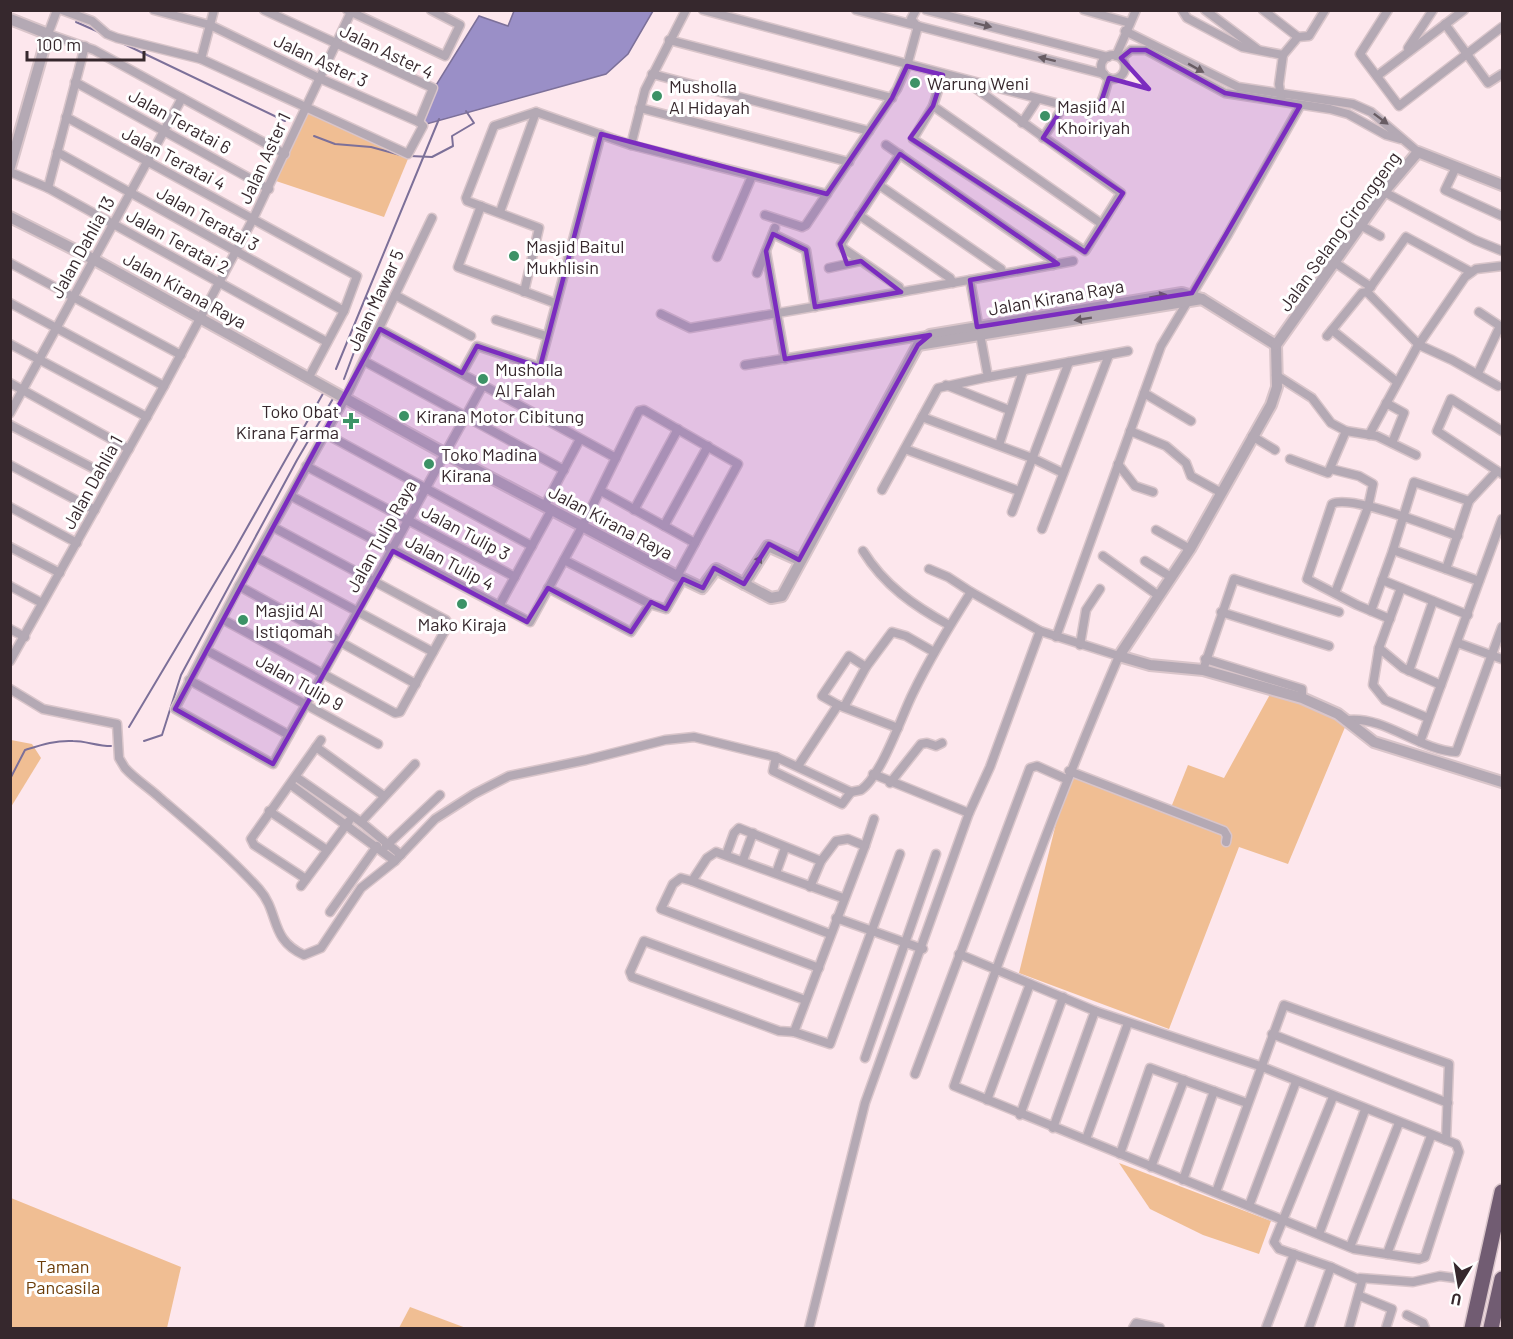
<svg xmlns="http://www.w3.org/2000/svg" width="1513" height="1339" viewBox="0 0 1513 1339" font-family="Barlow,sans-serif">
<style>
.green{fill:#f0be93}
.water{fill:#9a8fc7;stroke:#7c7099;stroke-width:1.5}
.lines{fill:none;stroke-linecap:round;stroke-linejoin:round}
.stream{stroke:#7c7099;stroke-width:2}
.minor-casing{stroke:#d9c5ca;stroke-width:11}
.tertiary-casing{stroke:#d9c5ca;stroke-width:14}
.motorway-casing{stroke:#d9c5ca;stroke-width:18}
.minor{stroke:#b4a9b4;stroke-width:8}
.tertiary{stroke:#b4a9b4;stroke-width:10}
.motorway{stroke:#715c72;stroke-width:15}
.oneway{fill:#685c63}
.marked{fill:#7b2cbf;fill-opacity:0.2;stroke:#7b2cbf;stroke-width:4.5;stroke-linejoin:round}
.poi-dot{fill:#3c9266;stroke:#fff;stroke-width:2}
.labels{text-anchor:middle;dominant-baseline:central;stroke-width:6;stroke-linejoin:round;paint-order:stroke}
.street-label{font-size:18px;fill:#36282d;stroke:#fff}
.poi-label{font-size:18px;fill:#36282d;stroke:#fff;text-anchor:start}
.park-label{font-size:18px;fill:#6c3d09;stroke:#fff}
</style>
<rect width="100%" height="100%" fill="#fde7ed"/>
<g class="green">
<polygon points="305,109 410,154 384,217 273,180"/>
<polygon points="1273,689 1348,720 1288,864 1239,847 1169,1029 1019,973 1069,771 1170,810 1188,765 1224,778"/>
<polygon points="11,740 32,744 41,758 11,807"/>
<polygon points="1119,1163 1271,1221 1259,1254 1203,1235 1150,1209"/>
<polygon points="11,1198 181,1267 167,1328 11,1328"/>
<polygon points="410,1307 466,1328 399,1328"/>
</g>
<polygon class="water" points="514,11 653,11 628,54 606,74 423,125 433,90 479,16 508,26"/>
<g class="lines">
<g class="stream">
<polyline points="76,22 101,33"/>
<polyline points="122,43 285,121"/>
<polyline points="314,136 335,144 371,147 404,156"/>
<polyline points="410,156 432,157 453,146 452,136 474,123 466,111"/>
<polyline points="336,369 439,119"/>
<polyline points="344,379 372,304 366,297"/>
<polyline points="129,727 235,549 325,390"/>
<polyline points="144,741 162,735 181,675 297,460 334,397"/>
<path d="M 10,779 L 25,750 C 41,745 56,740 73,741 C 86,741 97,746 111,746"/>
</g>
<g class="minor-casing">
<g id="minor">
<polyline points="57,10 48,34 94,50 285,154"/>
<polyline points="62,10 92,21 107,34 117,38 201,59 408,154 423,126 419,122"/>
<polyline points="154,10 210,25 319,78 419,122"/>
<polyline points="264,10 433,88 419,122"/>
<polyline points="347,10 445,56 460,25 431,10"/>
<path d="M 703,10 L 1082,110 C 1104,113 1103,95 1109,78"/>
<polyline points="856,10 1104,74"/>
<polyline points="916,10 911,19 917,26"/>
<polyline points="926,10 1108,57"/>
<polyline points="1084,10 1130,23"/>
<polyline points="1182,10 1187,18 1242,47 1283,55"/>
<polyline points="1205,10 1257,49"/>
<polyline points="1263,10 1298,37"/>
<polyline points="1388,10 1360,54 1399,106 1502,27"/>
<polyline points="1445,24 1488,83 1502,74"/>
<polyline points="1125,31 1238,87 1353,104 1371,112 1418,152"/>
<polyline points="669,40 892,98"/>
<polyline points="1408,48 1433,10"/>
<circle cx="1113" cy="67" r="12"/>
<polyline points="1116,56 1136,10"/>
<polyline points="1121,58 1131,50 1146,50 1225,93 1330,109 1348,114 1386,135 1400,139"/>
<polyline points="201,59 214,10"/>
<polyline points="652,74 869,131"/>
<polyline points="943,75 933,106 913,139 1085,251 1121,193 967,82"/>
<polyline points="1377,76 1464,10"/>
<polyline points="75,82 269,189"/>
<polyline points="1281,98 1279,84 1283,55 1298,37 1309,36 1325,10"/>
<polyline points="933,106 1102,224"/>
<polyline points="640,108 849,162"/>
<polyline points="66,117 357,276 344,311 309,377"/>
<polyline points="1022,123 1037,100"/>
<polyline points="1043,138 1063,107"/>
<polyline points="631,145 645,90 686,10"/>
<polyline points="886,145 1052,260 1053,265"/>
<polyline points="57,152 344,311"/>
<polyline points="1456,167 1445,190 1502,216"/>
<polyline points="10,172 48,188 327,342"/>
<polyline points="879,185 900,154"/>
<polyline points="48,188 85,46"/>
<polyline points="1384,192 1475,240 1502,251"/>
<polyline points="481,206 458,267 555,303"/>
<polyline points="500,212 536,112"/>
<polyline points="765,215 802,227 806,225 897,89 907,66 918,26"/>
<polyline points="859,215 950,278 953,283"/>
<polyline points="432,218 346,397 239,586 175,709 273,764 483,385"/>
<polyline points="1360,225 1380,236"/>
<polyline points="773,234 806,250 815,307"/>
<polyline points="766,251 785,359"/>
<polyline points="717,257 752,176"/>
<polyline points="1334,262 1371,287"/>
<polyline points="10,263 181,355"/>
<polyline points="829,268 861,261"/>
<polyline points="757,273 775,228"/>
<path d="M 1003,274 L 1001,269 L 879,185 L 841,244 L 844,249 L 899,287 L 901,292 C 958,282 1016,272 1073,261"/>
<polyline points="524,292 539,228 467,201 466,198 494,126 536,112 631,145 827,194"/>
<polyline points="1367,292 1419,345 1452,360 1498,386"/>
<polyline points="395,295 471,336"/>
<polyline points="10,303 164,386"/>
<polyline points="661,314 690,328 901,292"/>
<polyline points="496,320 546,336"/>
<polyline points="380,329 616,458"/>
<polyline points="1332,330 1397,382"/>
<polyline points="1327,336 1362,293 1367,292 1406,237 1471,272"/>
<polyline points="10,344 147,417"/>
<polyline points="364,361 564,470"/>
<polyline points="745,365 930,335"/>
<polyline points="462,373 477,346 537,366 540,365 601,134"/>
<polyline points="1478,373 1500,326 1479,312"/>
<polyline points="1276,375 1312,398 1331,423 1346,431"/>
<polyline points="988,377 1128,351"/>
<polyline points="10,383 129,449"/>
<polyline points="946,385 1009,410"/>
<polyline points="1144,393 1191,421"/>
<polyline points="1386,403 1404,413 1392,443"/>
<polyline points="10,413 182,98"/>
<polyline points="922,417 1032,458 1063,473"/>
<polyline points="10,425 112,478"/>
<polyline points="1130,431 1166,446 1186,463 1191,476 1220,492"/>
<polyline points="1502,431 1451,399 1437,431 1502,474"/>
<polyline points="324,433 532,546"/>
<polyline points="1369,435 1417,347 1465,277 1476,269 1502,266"/>
<polyline points="1252,436 1275,450"/>
<polyline points="999,445 1023,371"/>
<polyline points="905,449 1019,491"/>
<polyline points="1290,459 1328,473 1346,431 1377,436 1416,455"/>
<polyline points="1118,464 1135,486 1153,492"/>
<polyline points="10,465 95,510"/>
<polyline points="306,466 515,577"/>
<polyline points="1331,469 1359,476 1373,484 1368,507 1335,593"/>
<polyline points="882,490 938,388 988,377 970,280"/>
<polyline points="601,491 695,543"/>
<polyline points="291,496 530,622 582,527 639,411 644,410 738,464 677,576"/>
<polyline points="545,505 580,439"/>
<polyline points="10,507 77,543"/>
<polyline points="634,510 678,429"/>
<polyline points="1012,512 1069,362"/>
<polyline points="664,526 708,446"/>
<polyline points="1042,529 1109,355"/>
<polyline points="1156,530 1190,549"/>
<polyline points="10,547 60,573"/>
<polyline points="1393,550 1479,581"/>
<path d="M 863,551 C 884,585 914,606 949,625"/>
<polyline points="1103,556 1159,596"/>
<polyline points="256,557 433,652"/>
<polyline points="564,560 650,604"/>
<polyline points="1145,561 1171,577"/>
<polyline points="929,569 948,577 971,592"/>
<polyline points="1446,569 1469,501 1497,471"/>
<polyline points="1382,580 1468,615"/>
<polyline points="10,586 42,603"/>
<polyline points="239,586 416,684"/>
<polyline points="548,588 631,632 650,604 666,609 683,579"/>
<polyline points="1401,588 1379,648 1373,685 1385,700 1428,718"/>
<polyline points="499,606 552,509"/>
<polyline points="1371,611 1393,550 1414,482 1469,501"/>
<polyline points="1221,612 1329,646"/>
<polyline points="222,619 395,713 400,712 448,625 446,620 273,527"/>
<path d="M 1390,619 L 1357,605 L 1307,579 L 1332,504 C 1351,494 1435,528 1458,536"/>
<polyline points="10,629 25,637"/>
<polyline points="1056,637 1161,346 1227,236 1300,106"/>
<polyline points="1458,643 1502,659"/>
<polyline points="1080,645 1086,610 1100,589"/>
<polyline points="1379,648 1403,668 1441,685"/>
<polyline points="206,650 378,744"/>
<polyline points="1205,659 1302,689 1302,698"/>
<polyline points="10,661 164,386 253,219 352,10"/>
<polyline points="866,667 849,656 822,696 838,705 898,728"/>
<polyline points="1203,670 1234,579 1339,612"/>
<polyline points="1409,671 1433,601"/>
<polyline points="189,680 289,735"/>
<path d="M 10,689 L 43,709 L 117,724 L 119,758 L 125,768 C 135,779 149,788 160,798 C 194,827 229,856 259,889 C 280,913 269,939 304,955 L 321,948 L 361,888 L 395,861 L 435,819 L 474,794 L 509,776 L 586,760 L 665,740 L 694,737 L 776,757 L 851,792 L 861,790 C 882,775 901,717 913,693 C 930,658 950,625 971,592 L 1040,631 L 1119,656 C 1058,797 1006,941 954,1086 L 1354,1249 L 1419,1259 L 1425,1257 L 1459,1152 L 1456,1144 L 1260,1066 L 1095,1011 L 959,954"/>
<polyline points="844,707 866,667 892,632 906,636 934,652"/>
<path d="M 1348,720 C 1385,716 1419,750 1456,752 L 1502,627"/>
<polyline points="1420,742 1502,519"/>
<polyline points="316,747 384,796"/>
<polyline points="776,757 773,771 842,804 851,792"/>
<polyline points="798,766 838,705"/>
<polyline points="1069,771 1224,831 1227,836 1226,842"/>
<polyline points="873,774 969,813"/>
<polyline points="296,777 361,822 401,855"/>
<polyline points="890,783 921,744 927,743 936,746 942,743"/>
<polyline points="291,785 395,861"/>
<polyline points="269,811 327,850"/>
<polyline points="361,822 415,764"/>
<polyline points="386,846 440,795"/>
<polyline points="865,846 874,819"/>
<polyline points="726,855 734,833 739,828 821,861"/>
<polyline points="743,860 753,833"/>
<polyline points="776,873 785,848"/>
<polyline points="306,879 254,845 251,839 321,740"/>
<polyline points="692,881 830,934"/>
<polyline points="301,886 349,821"/>
<polyline points="330,912 377,846"/>
<polyline points="836,918 923,949"/>
<polyline points="819,968 661,909 673,884 681,878 692,881 707,858 716,852 843,898"/>
<polyline points="805,1000 644,941 630,972 632,977 779,1031 794,1032 830,1044 900,854"/>
<polyline points="794,1032 865,846 848,839 836,841 821,861 810,887"/>
<polyline points="1272,1034 1448,1103"/>
<polyline points="865,1058 936,854"/>
<polyline points="915,1074 1030,768 1037,766 1066,779"/>
<polyline points="987,1100 1030,984"/>
<polyline points="1020,1115 1063,997"/>
<polyline points="1053,1128 1095,1011"/>
<polyline points="1086,1139 1128,1023"/>
<polyline points="1120,1154 1150,1068 1247,1103"/>
<polyline points="1151,1167 1184,1080"/>
<polyline points="1183,1180 1214,1091"/>
<polyline points="1216,1192 1284,1005 1449,1064 1446,1140"/>
<polyline points="1249,1206 1296,1082"/>
<polyline points="1319,1234 1365,1110"/>
<polyline points="1350,1247 1399,1123"/>
<polyline points="1387,1254 1431,1136"/>
<polyline points="1331,1267 1362,1281 1349,1328"/>
<polyline points="1360,1278 1413,1282 1440,1276 1455,1278"/>
<polyline points="1360,1296 1392,1309 1386,1328"/>
<polyline points="1407,1315 1423,1323 1425,1328"/>
<polyline points="809,1328 865,1103 969,813 990,767 1040,631"/>
<polyline points="1133,1328 1136,1323 1160,1328"/>
<polyline points="1266,1328 1294,1254"/>
<polyline points="1309,1328 1331,1267 1279,1249 1274,1242 1333,1097"/>
</g>
</g>
<g class="tertiary-casing">
<g id="tertiary">
<polyline points="10,19 48,34 10,167"/>
<polyline points="10,217 93,259 444,453 677,576 702,588 716,569 771,598 782,596 918,345 930,335 1182,293 1202,299 1276,345"/>
<polyline points="918,345 1202,299"/>
<polyline points="1276,345 1277,387 1271,405 1190,549 1119,656 1150,665 1203,670 1302,698 1338,714 1374,742 1502,782"/>
<polyline points="1276,345 1384,192 1418,152 1502,185"/>
<polyline points="744,584 768,546 799,560"/>
</g>
</g>
<g class="motorway-casing">
<g id="motorway">
<polyline points="1472,1328 1502,1192"/>
<polyline points="1491,1328 1502,1279"/>
</g>
</g>
<use href="#minor" class="minor"/>
<use href="#tertiary" class="tertiary"/>
<use href="#motorway" class="motorway"/>
</g>
<defs><path id="oneway-solid" d="M-6-.8H1V-3.2L6.5 0L1 3.2V.8H-6Z" transform="scale(1.5)"/></defs>
<g class="oneway">
<use href="#oneway-solid" transform="translate(983 25) rotate(14)"/>
<use href="#oneway-solid" transform="translate(1047 59) rotate(-166)"/>
<use href="#oneway-solid" transform="translate(1196 68) rotate(29)"/>
<use href="#oneway-solid" transform="translate(1381 119) rotate(37)"/>
<use href="#oneway-solid" transform="translate(1158 296) rotate(-10)"/>
<use href="#oneway-solid" transform="translate(1083 319) rotate(171)"/>
<use href="#oneway-solid" transform="translate(757 563) rotate(-58)"/>
</g>
<path class="marked" d="M 1131,50 L 1146,50 L 1225,93 L 1300,106 L 1192,293 L 977,327 L 970,280 L 1058,264 L 900,154 L 840,244 L 847,264 L 861,261 L 901,292 L 815,307 L 806,250 L 773,234 L 766,251 L 785,359 L 930,335 L 918,345 L 799,560 L 769,544 L 744,584 L 714,568 L 703,588 L 683,579 L 666,609 L 651,602 L 631,632 L 548,588 L 527,622 L 393,551 L 273,764 L 175,709 L 380,329 L 462,373 L 477,346 L 540,367 L 601,134 L 827,194 L 892,98 L 907,66 L 943,75 L 933,106 L 910,138 L 1085,252 L 1123,193 L 1043,138 L 1063,107 L 1098,111 L 1109,78 L 1149,89 L 1121,58 Z"/>
<g class="poi-dot">
<circle cx="915" cy="83" r="6"/>
<circle cx="657" cy="96" r="6"/>
<circle cx="1045" cy="116" r="6"/>
<circle cx="514" cy="256" r="6"/>
<circle cx="483" cy="379" r="6"/>
<circle cx="404" cy="416" r="6"/>
<path d="M348 412h6v6h6v6h-6v6h-6v-6h-6v-6h6z"/>
<circle cx="429" cy="464" r="6"/>
<circle cx="462" cy="604" r="6"/>
<circle cx="243" cy="620" r="6"/>
</g>
<g class="labels">
<g class="street-label">
<text transform="translate(387 51) rotate(26)">Jalan Aster 4</text>
<text transform="translate(321 60) rotate(25)">Jalan Aster 3</text>
<text transform="translate(180 121) rotate(29)">Jalan Teratai 6</text>
<text transform="translate(174 158) rotate(28)">Jalan Teratai 4</text>
<text transform="translate(264 158) rotate(-65)">Jalan Aster 1</text>
<text transform="translate(208 218) rotate(29)">Jalan Teratai 3</text>
<text transform="translate(1339 231) rotate(-54)">Jalan Selang Cironggeng</text>
<text transform="translate(178 241) rotate(29)">Jalan Teratai 2</text>
<text transform="translate(82 247) rotate(-61)">Jalan Dahlia 13</text>
<text transform="translate(185 290) rotate(29)">Jalan Kirana Raya</text>
<text transform="translate(1056 297) rotate(-10)">Jalan Kirana Raya</text>
<text transform="translate(375 300) rotate(-65)">Jalan Mawar 5</text>
<text transform="translate(92 482) rotate(-61)">Jalan Dahlia 1</text>
<text transform="translate(611 522) rotate(28)">Jalan Kirana Raya</text>
<text transform="translate(466 532) rotate(28)">Jalan Tulip 3</text>
<text transform="translate(381 536) rotate(-61)">Jalan Tulip Raya</text>
<text transform="translate(450 562) rotate(28)">Jalan Tulip 4</text>
<text transform="translate(300 682) rotate(29)">Jalan Tulip 9</text>
</g>
<g class="poi-label">
<text x="927" y="83">Warung Weni</text>
<text x="669" y="86">Musholla<tspan x="669" dy="21">Al Hidayah</tspan></text>
<text x="1057" y="106">Masjid Al<tspan x="1057" dy="21">Khoiriyah</tspan></text>
<text x="526" y="246">Masjid Baitul<tspan x="526" dy="21">Mukhlisin</tspan></text>
<text x="495" y="369">Musholla<tspan x="495" dy="21">Al Falah</tspan></text>
<text x="339" y="411" text-anchor="end">Toko Obat<tspan x="339" dy="21">Kirana Farma</tspan></text>
<text x="416" y="416">Kirana Motor Cibitung</text>
<text x="441" y="454">Toko Madina<tspan x="441" dy="21">Kirana</tspan></text>
<text x="255" y="610">Masjid Al<tspan x="255" dy="21">Istiqomah</tspan></text>
<text x="462" y="624" text-anchor="middle">Mako Kiraja</text>
</g>
<g class="park-label">
<text x="63" y="1266">Taman<tspan x="63" dy="21">Pancasila</tspan></text>
</g>
</g>
<rect width="1513" height="1339" fill="none" stroke="#36282d" stroke-width="24"/>
<g transform="translate(1459 1285) rotate(191)" stroke="#ffffff" stroke-width="4.5" paint-order="stroke">
<path d="M0-4.5L10 22L0 15L-10 22Z" fill="#36282d"/>
<text y="-9" font-size="16" font-weight="bold" text-anchor="middle" fill="#36282d">U</text>
</g>
<path d="M27 51v9h117v-9" fill="none" stroke="#36282d" stroke-width="3"/>
<text x="36" y="51" font-size="18" fill="#36282d" stroke="#ffffff" stroke-width="4.5" paint-order="stroke">100 m</text>
</svg>
